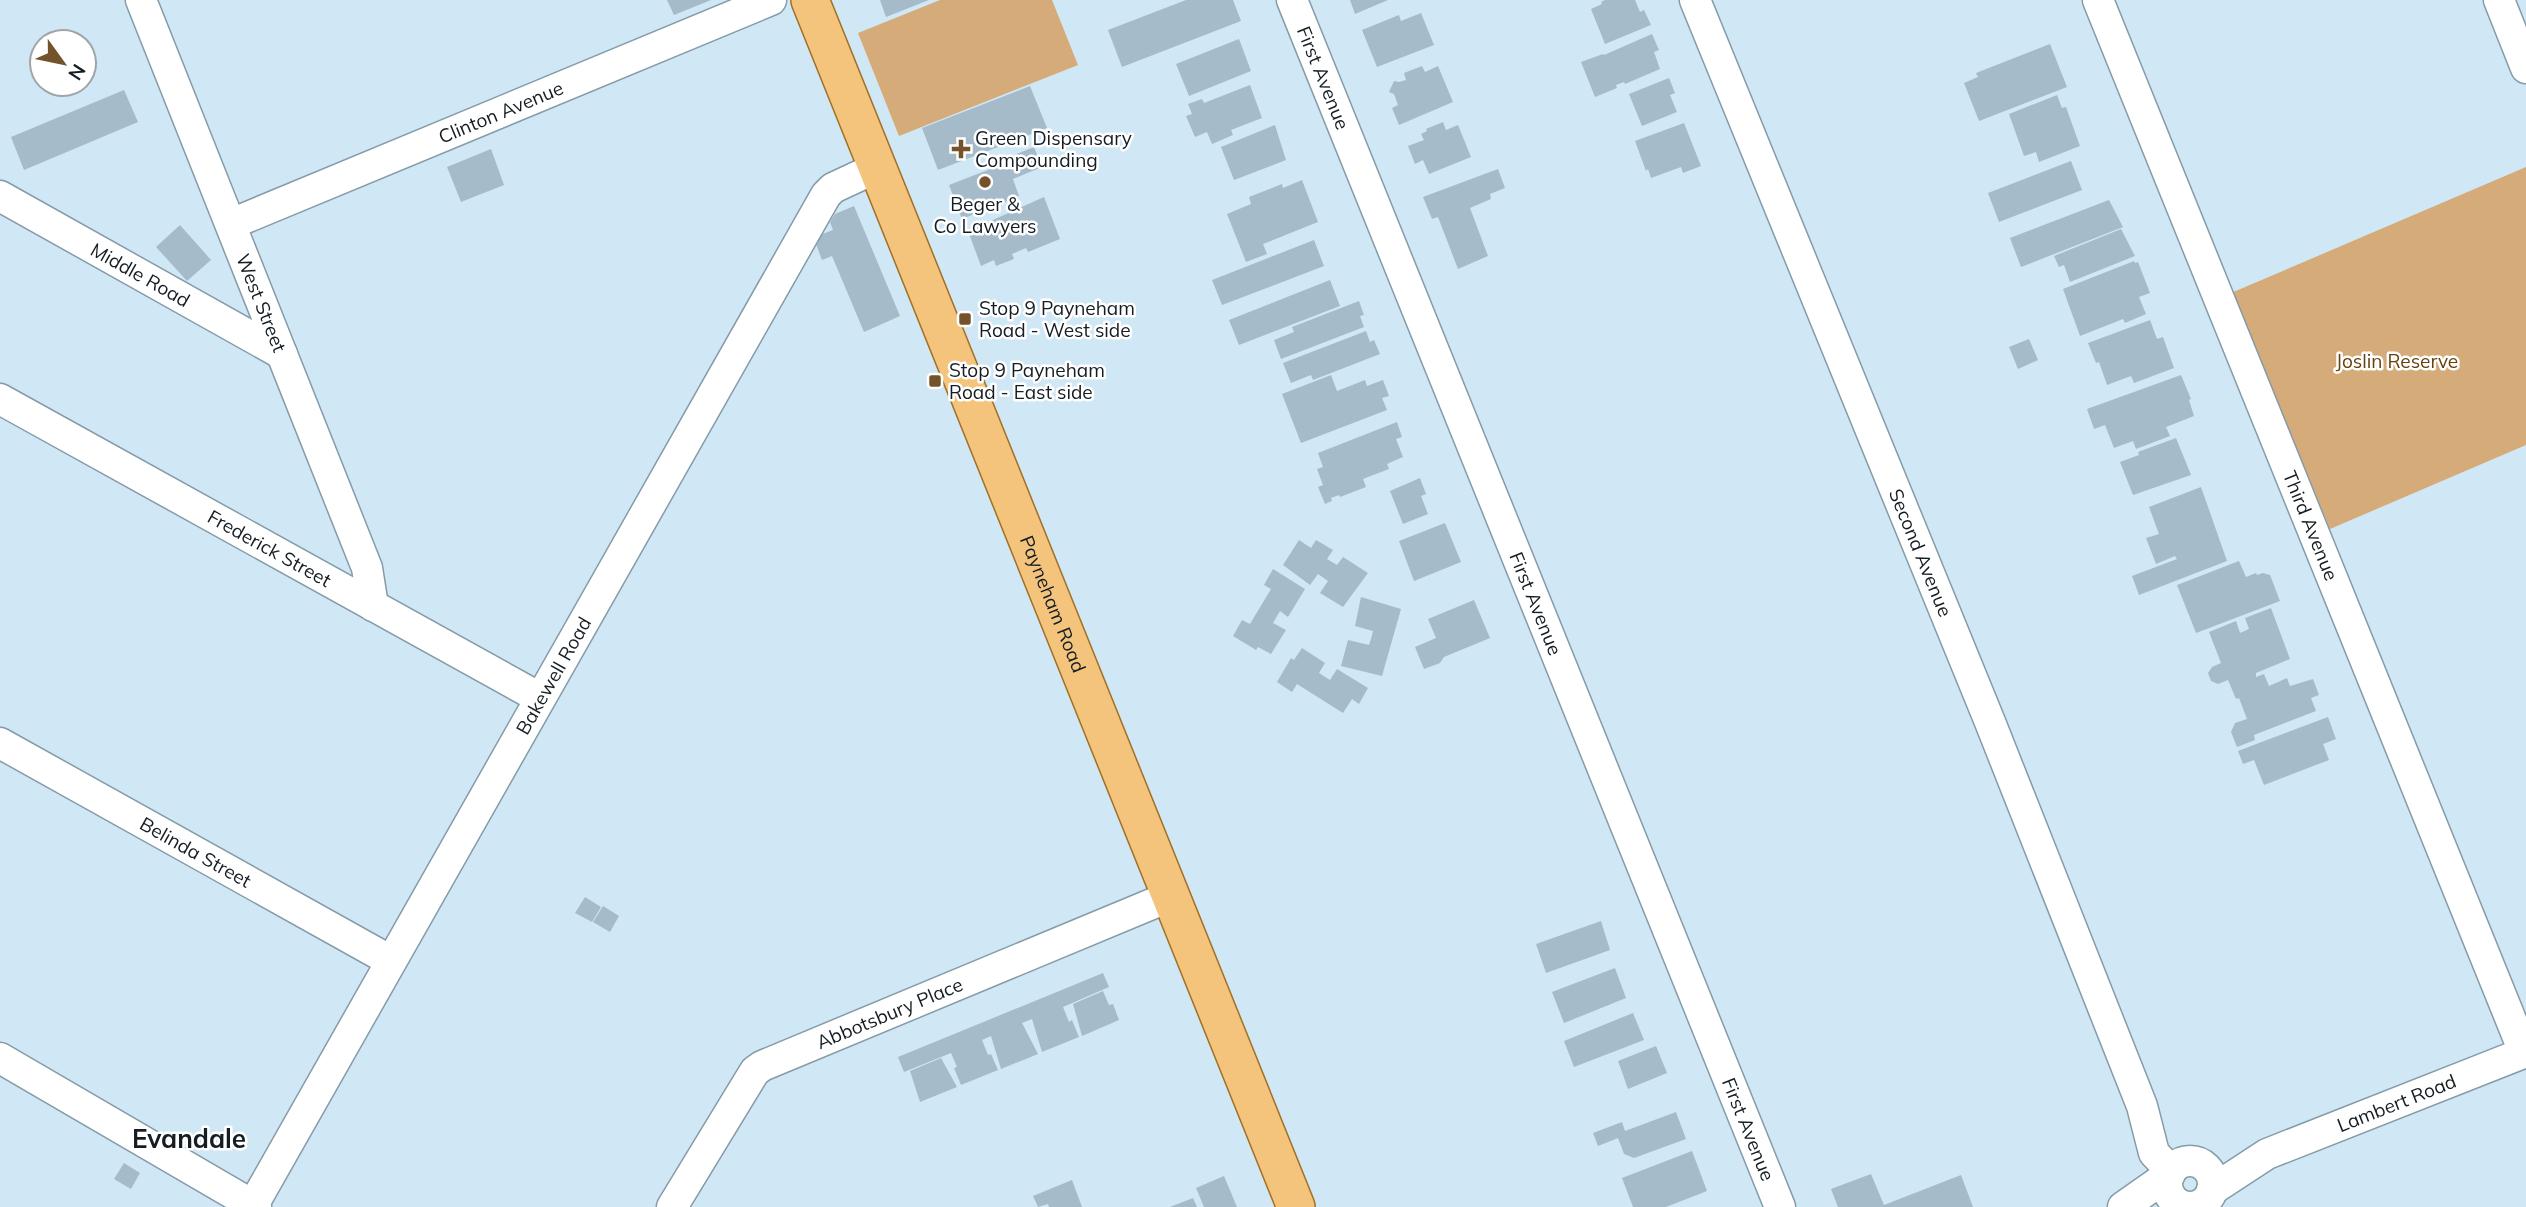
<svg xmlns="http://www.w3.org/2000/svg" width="2526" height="1207" viewBox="0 0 2526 1207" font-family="Mulish,sans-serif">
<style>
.green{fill:#d5ab7a}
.building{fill:#a5bbc9}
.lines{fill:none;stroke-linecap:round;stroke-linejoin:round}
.minor-casing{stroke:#859ba8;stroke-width:33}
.major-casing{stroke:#a17025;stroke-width:40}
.minor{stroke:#fff;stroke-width:30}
.major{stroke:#f4c47d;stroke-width:37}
.poi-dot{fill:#74532a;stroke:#fff;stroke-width:2.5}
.labels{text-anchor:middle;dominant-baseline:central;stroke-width:5;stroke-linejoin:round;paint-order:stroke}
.street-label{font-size:19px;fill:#151d22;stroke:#fff}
.poi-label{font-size:19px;fill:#151d22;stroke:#fff;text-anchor:start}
.park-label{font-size:19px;fill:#67420d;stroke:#fff}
.district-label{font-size:26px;font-weight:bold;fill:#151d22;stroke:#fff}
</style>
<rect width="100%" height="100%" fill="#d0e7f5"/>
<g class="green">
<polygon points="940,0 1052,0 1078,65 899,136 858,33"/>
<polygon points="2526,167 2526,445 2330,529 2231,293"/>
</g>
<g class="building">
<polygon points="667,0 711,0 674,15"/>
<polygon points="880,0 929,0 886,17"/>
<polygon points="1186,0 1233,0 1241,21 1122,67 1108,30"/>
<polygon points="1350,0 1388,0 1355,14"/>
<polygon points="1605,0 1635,0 1640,12 1644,10 1651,25 1605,44 1591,9 1602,4 1601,2"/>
<polygon points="1421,13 1434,45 1377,67 1362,30 1399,15 1401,21"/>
<polygon points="1652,34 1659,50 1654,52 1660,69 1625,84 1624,82 1616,85 1617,88 1595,97 1581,62 1603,54 1604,55"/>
<polygon points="1239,39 1251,71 1189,96 1176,64"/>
<polygon points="2050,44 2067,87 1979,121 1964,83 1978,77 1976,73"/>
<polygon points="1422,66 1425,72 1438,66 1453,102 1399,125 1392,108 1398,105 1394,94 1389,92 1394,81 1399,82 1406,80 1404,73"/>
<polygon points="1669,78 1675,93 1670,95 1677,112 1642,126 1629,94"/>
<polygon points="1250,85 1262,118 1231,130 1233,135 1212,144 1207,132 1195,137 1186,116 1192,114 1188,104 1202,99 1204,103"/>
<polygon points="1030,86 1047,128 938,170 922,128"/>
<polygon points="124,90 138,122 24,170 11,137"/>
<polygon points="2057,95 2062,108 2066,107 2080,146 2039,162 2036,152 2024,156 2009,114"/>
<polygon points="1443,122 1446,130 1458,125 1471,157 1429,174 1423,160 1415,164 1408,146 1424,140 1421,134 1427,131 1426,129"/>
<polygon points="1684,123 1701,166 1683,173 1681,167 1651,178 1648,169 1646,171 1635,141"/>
<polygon points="1275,125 1286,160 1234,180 1221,147"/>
<polygon points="1034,147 1042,167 1013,179 1019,196 962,219 949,185 998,166 997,162"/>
<polygon points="491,149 504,185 461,202 447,167"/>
<polygon points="2071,161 2082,190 1999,222 1988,193"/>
<polygon points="1498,169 1505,188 1490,194 1491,199 1470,208 1488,256 1458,269 1438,217 1432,219 1423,197"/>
<polygon points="1302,180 1318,222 1263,244 1267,254 1246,262 1227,214 1251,204 1249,197 1282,184 1283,188"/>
<polygon points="1044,197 1060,239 1028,252 1026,248 1012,254 1014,259 996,266 994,260 981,266 968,231"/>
<polygon points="2109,200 2123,227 2021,267 2010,238"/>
<polygon points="854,206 900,316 864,332 832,256 822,260 816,244 820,235 833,230 830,222 835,214"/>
<polygon points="180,225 211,260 187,281 156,247"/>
<polygon points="2121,229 2135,256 2070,282 2064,265 2059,267 2054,256"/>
<polygon points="1314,240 1324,266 1222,305 1212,280"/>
<polygon points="2134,261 2135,263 2138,262 2150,293 2139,297 2146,314 2125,323 2123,319 2080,336 2063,289"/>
<polygon points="1330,280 1340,306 1239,345 1229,320"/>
<polygon points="1359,301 1364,315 1360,316 1364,327 1281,359 1274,340 1294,332 1292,327"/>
<polygon points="2150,320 2157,339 2163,337 2174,368 2134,383 2131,376 2107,385 2099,362 2096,363 2088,343"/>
<polygon points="1366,331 1370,342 1374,340 1380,354 1313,380 1311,375 1291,383 1283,363"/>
<polygon points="2029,339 2038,360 2018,369 2009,347"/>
<polygon points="1331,375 1337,391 1365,380 1367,386 1383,380 1389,396 1382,398 1387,410 1301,443 1282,394"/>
<polygon points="2181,375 2191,399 2189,400 2194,416 2166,427 2170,436 2136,449 2133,441 2114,448 2105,425 2094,429 2087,409"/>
<polygon points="1397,422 1402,437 1396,439 1403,457 1387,464 1389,469 1363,479 1366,487 1340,497 1339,495 1331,498 1332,501 1325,504 1318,487 1323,485 1317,469 1323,467 1318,453"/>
<polygon points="2176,438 2191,475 2133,495 2120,462 2139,455 2138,452"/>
<polygon points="1420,478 1426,494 1421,496 1428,514 1403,524 1390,491"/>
<polygon points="2201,487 2227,561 2139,595 2132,576 2177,559 2175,556 2156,564 2146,538 2159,534 2149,507"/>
<polygon points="1445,523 1461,562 1414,581 1399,541"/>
<polygon points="1299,540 1311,548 1316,540 1333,550 1327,559 1337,565 1343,557 1368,573 1343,607 1320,593 1328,581 1318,574 1310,585 1283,565"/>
<polygon points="2239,561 2246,577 2256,573 2257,575 2263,573 2270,575 2280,601 2196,633 2177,585"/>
<polygon points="1273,569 1305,589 1288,617 1280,611 1273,623 1286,630 1271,654 1258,647 1256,650 1233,636 1242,620 1250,624 1271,589 1264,585"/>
<polygon points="1361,597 1401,609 1382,676 1341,666 1348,640 1369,645 1371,639 1373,631 1355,626"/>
<polygon points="1474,600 1490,638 1444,657 1440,663 1424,669 1415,647 1436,638 1428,619"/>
<polygon points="2271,608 2290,659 2256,673 2256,677 2264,674 2269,686 2287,678 2290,686 2313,679 2319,695 2311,698 2316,711 2254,735 2255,740 2237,747 2231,732 2235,723 2247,719 2239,698 2236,699 2228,680 2218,684 2211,681 2208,673 2212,667 2221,663 2209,632 2236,621 2240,633 2249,629 2245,618"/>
<polygon points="1302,648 1325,663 1319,673 1330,680 1337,669 1368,688 1359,704 1352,699 1343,713 1297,684 1292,692 1277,682 1291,658 1294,660"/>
<polygon points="2328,717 2336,739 2323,744 2329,760 2264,785 2254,760 2243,764 2238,751"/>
<polygon points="585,897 601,907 592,922 575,913"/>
<polygon points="603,906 619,916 610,932 593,922"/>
<polygon points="1601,921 1610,950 1546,973 1536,944"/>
<polygon points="1615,968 1626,998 1564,1023 1552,992"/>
<polygon points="1103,973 1109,987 1063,1007 1069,1022 1072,1020 1079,1037 1042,1052 1032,1019 1022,1023 1038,1054 1001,1069 991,1036 982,1040 988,1055 991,1054 998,1070 961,1085 954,1068 957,1067 951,1053 904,1072 898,1057"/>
<polygon points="1103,991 1109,1005 1113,1004 1119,1020 1082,1036 1073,1004"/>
<polygon points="1633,1013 1644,1040 1574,1067 1564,1041"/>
<polygon points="1656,1046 1667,1073 1628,1089 1618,1061"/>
<polygon points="941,1058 957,1087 920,1102 910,1071"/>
<polygon points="1676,1112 1686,1139 1634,1158 1624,1154 1618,1138 1598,1146 1593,1133 1622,1122 1625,1131"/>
<polygon points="1692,1151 1707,1191 1666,1207 1633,1207 1622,1178"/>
<polygon points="124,1163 140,1173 131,1189 114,1179"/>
<polygon points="1871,1174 1884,1205 1961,1175 1973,1207 1838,1207 1831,1189"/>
<polygon points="1224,1176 1237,1207 1204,1207 1196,1188"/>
<polygon points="1072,1180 1082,1207 1049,1207 1048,1204 1038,1207 1033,1196"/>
<polygon points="1193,1198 1197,1207 1170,1207"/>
</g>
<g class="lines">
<g class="minor-casing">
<g id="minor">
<path id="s1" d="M 141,0 L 367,568 L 373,606"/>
<path id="s2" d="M 1292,0 L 1780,1207"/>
<path id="s3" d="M 1695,0 L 1990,722 L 2142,1106 L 2154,1153 L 2171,1171"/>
<path id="s4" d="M 2098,0 L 2524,1052"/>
<polyline points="2499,0 2526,68"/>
<path id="s5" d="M 0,196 L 282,354"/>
<path id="s6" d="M 231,224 L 771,0"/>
<path id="s7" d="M 0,399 L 540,698"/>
<path id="s8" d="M 0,743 L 391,961"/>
<polyline points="0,1058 256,1207"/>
<circle cx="2190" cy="1184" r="23"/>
<path id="s9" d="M 2212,1190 L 2267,1154 L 2526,1052"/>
<path id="s10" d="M 252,1207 L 826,195 L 833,188 L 878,167"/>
<path id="s11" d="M 672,1207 L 750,1079 L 755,1071 L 762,1066 L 1171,896"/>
<polyline points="2123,1207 2170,1174"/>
</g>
</g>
<g class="major-casing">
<g id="major">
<path id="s12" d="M 810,0 L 1296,1207"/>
</g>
</g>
<use href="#minor" class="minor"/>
<use href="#major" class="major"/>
</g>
<g class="poi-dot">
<path d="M957.5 138.5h7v7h7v7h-7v7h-7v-7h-7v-7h7z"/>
<circle cx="985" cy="182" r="7"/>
<rect x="958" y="312" width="14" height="14" rx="3.5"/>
<rect x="928" y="374" width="14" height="14" rx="3.5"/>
</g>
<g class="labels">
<g class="street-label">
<text stroke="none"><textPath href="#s2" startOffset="84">First Avenue</textPath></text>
<text stroke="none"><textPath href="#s6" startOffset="292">Clinton Avenue</textPath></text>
<text stroke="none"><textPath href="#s5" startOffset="161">Middle Road</textPath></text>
<text stroke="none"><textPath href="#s1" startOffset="326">West Street</textPath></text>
<text stroke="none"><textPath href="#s4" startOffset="567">Third Avenue</textPath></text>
<text stroke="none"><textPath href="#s7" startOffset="308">Frederick Street</textPath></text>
<text stroke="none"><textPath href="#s3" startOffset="597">Second Avenue</textPath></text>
<text stroke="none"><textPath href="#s12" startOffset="651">Payneham Road</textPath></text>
<text stroke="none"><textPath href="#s2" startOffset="651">First Avenue</textPath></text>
<text stroke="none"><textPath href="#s10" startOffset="611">Bakewell Road</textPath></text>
<text stroke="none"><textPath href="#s8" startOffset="224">Belinda Street</textPath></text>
<text stroke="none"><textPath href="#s11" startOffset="306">Abbotsbury Place</textPath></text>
<text stroke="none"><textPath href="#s9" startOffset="205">Lambert Road</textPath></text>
<text stroke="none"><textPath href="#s2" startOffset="1218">First Avenue</textPath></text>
</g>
<g class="poi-label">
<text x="975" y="138">Green Dispensary<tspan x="975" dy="22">Compounding</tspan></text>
<text x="985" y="204" text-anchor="middle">Beger &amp;<tspan x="985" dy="22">Co Lawyers</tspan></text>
<text x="979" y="308">Stop 9 Payneham<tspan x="979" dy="22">Road - West side</tspan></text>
<text x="949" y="370">Stop 9 Payneham<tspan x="949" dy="22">Road - East side</tspan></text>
</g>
<g class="park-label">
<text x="2397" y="361">Joslin Reserve</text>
</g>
<g class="district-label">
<text x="189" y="1138">Evandale</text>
</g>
</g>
<g transform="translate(63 63) rotate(123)"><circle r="33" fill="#ffffff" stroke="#a1a5a7" stroke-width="2"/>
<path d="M0-5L12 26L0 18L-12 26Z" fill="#74532a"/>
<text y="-10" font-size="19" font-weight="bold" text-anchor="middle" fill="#151d22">N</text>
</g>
</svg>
